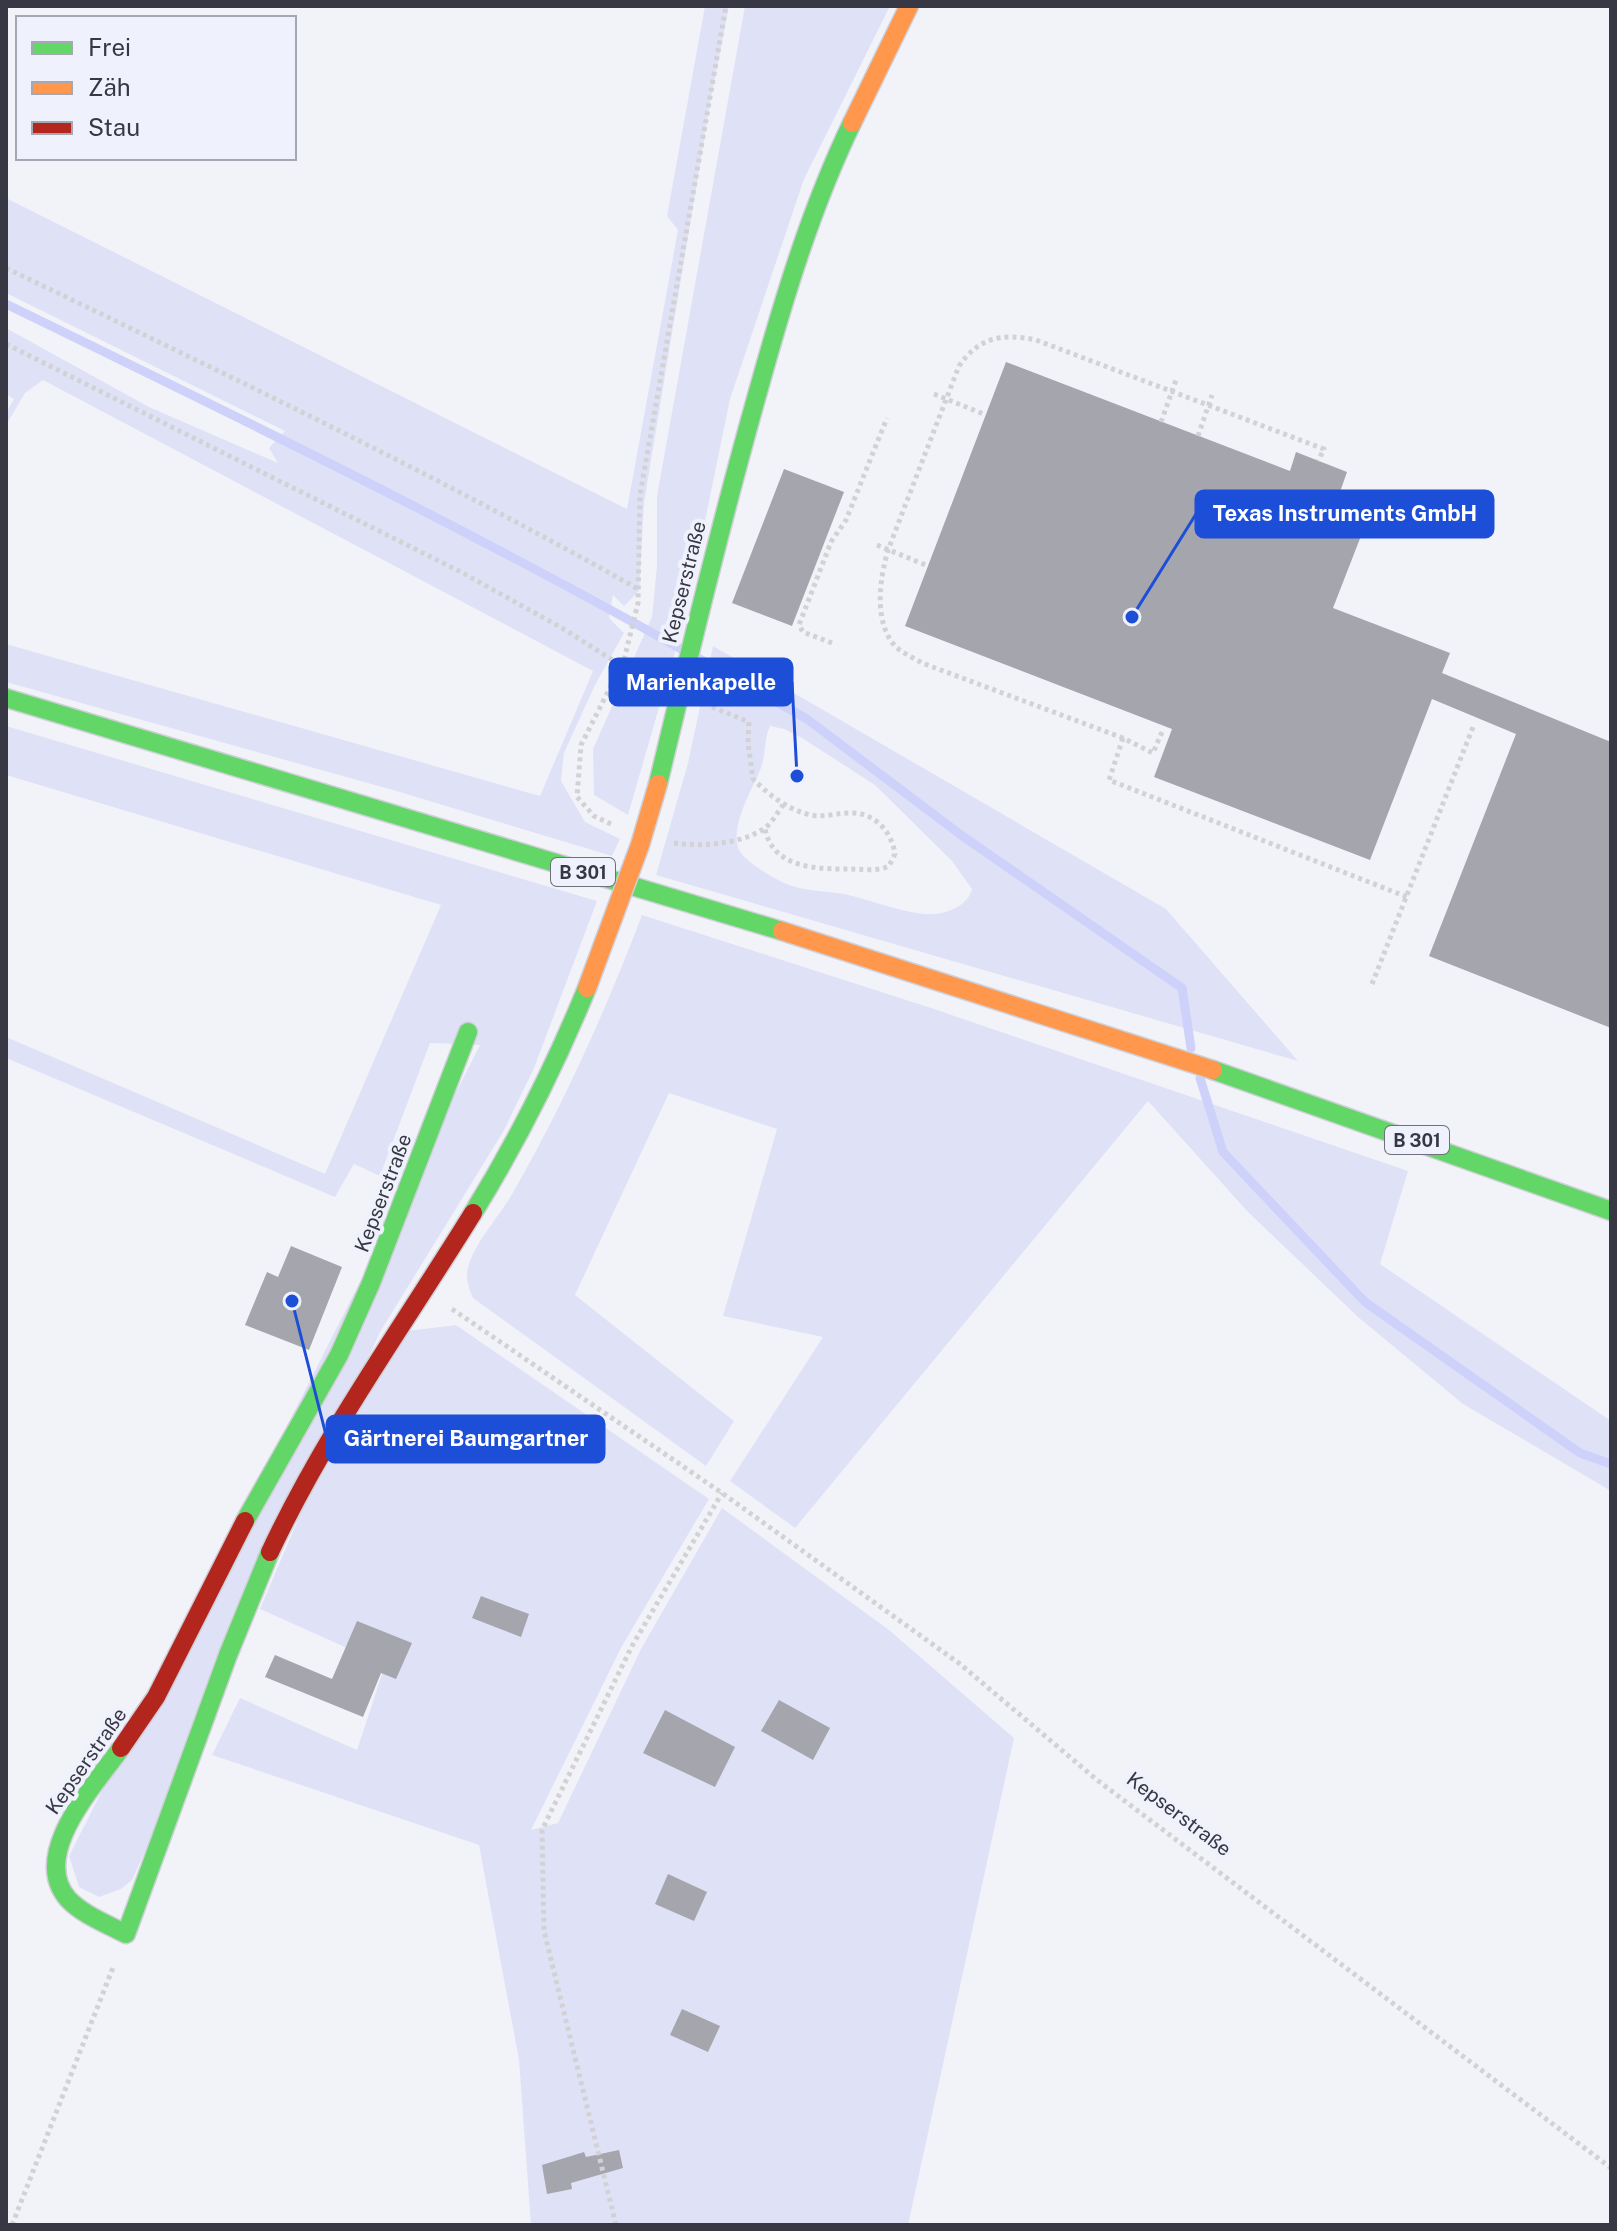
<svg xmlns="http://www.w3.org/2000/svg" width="1617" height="2231" viewBox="0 0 1617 2231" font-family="'Public Sans',sans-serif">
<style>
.green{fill:#dfe2f6;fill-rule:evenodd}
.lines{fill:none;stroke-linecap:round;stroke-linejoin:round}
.stream{stroke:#ced1f9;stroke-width:9}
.building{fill:#a4a5ad}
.fast-casing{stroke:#cecfd7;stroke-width:21}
.slow-casing{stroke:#cecfd7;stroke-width:21}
.jam-casing{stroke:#cecfd7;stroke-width:21}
.path{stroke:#d2d2d4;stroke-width:5;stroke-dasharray:4 4;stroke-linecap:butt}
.fast{stroke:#63d668;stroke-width:18}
.slow{stroke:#ff974d;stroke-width:18}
.jam{stroke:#b3261e;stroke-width:18}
.slow-bridge-casing{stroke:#cecfd7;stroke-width:21;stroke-linecap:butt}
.slow-bridge{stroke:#ff974d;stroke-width:18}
.labels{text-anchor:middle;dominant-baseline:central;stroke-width:8;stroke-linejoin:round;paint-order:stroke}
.shield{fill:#eff1fc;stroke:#6e707a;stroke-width:2}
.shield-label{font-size:18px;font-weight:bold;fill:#373843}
.street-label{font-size:20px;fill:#373843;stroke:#eff1fc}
.leader{fill:none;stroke:#1d4ed8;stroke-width:3}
.callout-dot{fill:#1d4ed8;stroke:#eff1fc;stroke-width:3}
.callout{fill:#1d4ed8;stroke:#1d4ed8;stroke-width:3}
.callout-label{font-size:22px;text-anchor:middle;font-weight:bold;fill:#fff}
</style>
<rect width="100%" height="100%" fill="#f2f3f9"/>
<g class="green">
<polygon points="705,6 729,6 710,103 644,503 639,591 624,606 613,595 609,618 624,633 595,685 564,753 561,781 585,822 620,839 612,856 393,790 6,682 6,644 540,796 593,671 43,380 25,393 6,425 6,413 14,399 6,394 6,328 149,407 278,463 269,448 285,431 6,293 6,198 627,509 678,230 667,216"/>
<polygon points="745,6 890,6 804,179 730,399 686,614 628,815 594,795 593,749 652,617 657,566 657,496"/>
<path d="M 713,646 L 1166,909 L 1298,1061 L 656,875 L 688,763 ZM 770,726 L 784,729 L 802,738 L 875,785 L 952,861 L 972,889 C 968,905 949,913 934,914 C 911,916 868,899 844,894 C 826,891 806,891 789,885 C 777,881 744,861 739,850 C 729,827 753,788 761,768 C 766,754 764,739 770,726 Z"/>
<polygon points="6,726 597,901 534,1068 503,1132 380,1332 132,1880 121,1889 99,1897 79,1887 69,1856 480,1045 430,1043 380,1176 354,1164 335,1197 6,1058 6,1037 325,1174 441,905 6,775"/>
<path d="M 642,915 L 931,1008 L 1408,1171 L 1380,1264 L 1611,1421 L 1611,1491 L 1463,1404 L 1358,1317 L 1248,1212 L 1148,1101 L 795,1528 L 730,1481 L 823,1337 L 723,1316 L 777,1129 L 669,1093 L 575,1295 L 734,1421 L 706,1466 L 473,1298 C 470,1291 467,1283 467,1275 C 467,1252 499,1216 511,1196 C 563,1106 605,1012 642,915 Z"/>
<polygon points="456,1325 709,1499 622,1646 531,1830 558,1823 641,1649 722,1508 889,1630 1014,1738 908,2225 531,2225 519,2060 479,1845 212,1755 240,1698 357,1750 385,1665 260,1609 305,1503 407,1331"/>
</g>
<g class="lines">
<g class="stream">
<path d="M 6,304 C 234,415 462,526 683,650"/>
<polyline points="696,657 807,719 961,835 1182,988 1191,1048"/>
<polyline points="1200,1078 1223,1152 1365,1302 1580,1453 1611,1464"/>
</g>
</g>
<g class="building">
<polygon points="1006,362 1290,471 1296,452 1347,472 1340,492 1373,505 1333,608 1450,653 1442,673 1611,742 1611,1028 1429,956 1516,734 1432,699 1370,860 1154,777 1172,729 905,626"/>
<polygon points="784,469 844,492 792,626 732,603"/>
<polygon points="291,1246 342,1267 309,1350 245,1325 267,1272 278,1277"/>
<polygon points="481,1596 529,1614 521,1637 472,1618"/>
<polygon points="357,1621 412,1643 396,1679 381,1673 363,1717 265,1677 275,1655 332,1679"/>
<polygon points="779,1700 830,1728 813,1760 761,1731"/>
<polygon points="665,1710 735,1747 715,1787 643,1753"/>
<polygon points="668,1874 707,1892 694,1921 655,1904"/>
<polygon points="682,2009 720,2026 708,2052 670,2035"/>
<polygon points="619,2150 623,2168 571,2183 572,2189 547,2194 542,2165 584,2152 586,2157"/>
</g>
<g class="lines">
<g class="fast-casing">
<g id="fast">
<polyline points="6,698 782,931"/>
<path d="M 658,784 C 690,651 722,519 759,388 C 784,298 811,208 852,123"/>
<polyline points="1213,1070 1611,1211"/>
<path d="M 473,1213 C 518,1140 555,1066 587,988"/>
<polyline points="245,1521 339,1355 371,1283 468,1032"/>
<path d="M 121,1748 C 95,1785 29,1854 68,1899 C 83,1915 107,1924 126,1934 L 228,1655 L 270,1552"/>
</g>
</g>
<g class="slow-casing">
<g id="slow">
<polyline points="852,123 909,6"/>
<polyline points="782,931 1213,1070"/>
</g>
</g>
<g class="jam-casing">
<g id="jam">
<path d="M 270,1552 C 326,1432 404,1325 473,1213"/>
<polyline points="121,1748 156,1697 245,1521"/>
</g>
</g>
<g class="path">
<path d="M 6,268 C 219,371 433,473 638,589"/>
<polyline points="6,344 461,572 562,628 622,666"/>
<polyline points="934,394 986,415"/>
<polyline points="1161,422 1176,380"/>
<polyline points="1198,436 1212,395"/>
<polyline points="877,545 928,566"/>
<polyline points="832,643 803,632 799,625 831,542 846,520 887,418"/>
<path d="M 712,707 L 749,722 L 748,743 L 753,779 C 769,795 787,809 810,815 C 825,818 839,812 854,813 C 876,814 892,833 895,854 L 889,866 C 877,872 863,869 850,869 C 818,869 773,869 765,829"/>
<path d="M 1162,732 L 1153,753 L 1123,738 L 922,663 C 914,658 902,653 895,646 C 873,621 880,578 888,550 L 959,366 C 979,337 1002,333 1036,340 L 1324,449 L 1318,461"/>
<polyline points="1123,738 1109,780 1407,897"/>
<polyline points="611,824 594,816 577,797 581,745 624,660 638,603 640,495 726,6"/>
<path d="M 674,843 C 701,847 739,844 762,830 C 771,825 777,813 783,805"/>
<polyline points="1372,984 1473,727"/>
<polyline points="452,1309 722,1493 960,1664 1097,1780 1611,2168"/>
<polyline points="12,2225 114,1965"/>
<polyline points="616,2225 544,1931 542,1830 632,1646 722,1493"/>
</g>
<use href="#fast" class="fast"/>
<use href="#slow" class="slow"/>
<use href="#jam" class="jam"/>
<g class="slow-bridge-casing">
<polyline id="slow-bridge" points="587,988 640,845 658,784"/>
</g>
<use href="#slow-bridge" class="slow-bridge"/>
</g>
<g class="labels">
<g class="shield">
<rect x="551" y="858" width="64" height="28" rx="6"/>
<rect x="1385" y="1126" width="64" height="28" rx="6"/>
</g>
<g class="shield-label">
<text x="583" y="872">B 301</text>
<text x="1417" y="1140">B 301</text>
</g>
<g class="street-label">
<text transform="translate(684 582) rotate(-76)">Kepserstraße</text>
<text transform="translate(383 1193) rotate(-69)">Kepserstraße</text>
<text transform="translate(86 1761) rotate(-55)">Kepserstraße</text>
<text transform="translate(1179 1814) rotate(37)">Kepserstraße</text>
</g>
</g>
<path class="leader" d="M1132 617L1196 514M797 776L792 682M292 1301L327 1439"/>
<g class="callout-dot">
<circle cx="1132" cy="617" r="8"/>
<circle cx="797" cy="776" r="8"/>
<circle cx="292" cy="1301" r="8"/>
</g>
<g class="callout">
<rect x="1196" y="491" width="297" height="46" rx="8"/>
<rect x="610" y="659" width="182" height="46" rx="8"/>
<rect x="327" y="1416" width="277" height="46" rx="8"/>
</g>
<g class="callout-label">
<text x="1345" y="521">Texas Instruments GmbH</text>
<text x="701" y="690">Marienkapelle</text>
<text x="466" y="1446">Gärtnerei Baumgartner</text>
</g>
<rect width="1617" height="2231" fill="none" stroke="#373843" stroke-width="16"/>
<rect x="16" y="16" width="280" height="144" fill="#eff1fc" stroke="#a5a7b2" stroke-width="2"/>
<rect x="32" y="42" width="40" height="12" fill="#63d668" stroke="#a5a7b2" stroke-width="2"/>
<text x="88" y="56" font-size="24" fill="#373843">Frei</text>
<rect x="32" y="82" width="40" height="12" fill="#ff974d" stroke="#a5a7b2" stroke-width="2"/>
<text x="88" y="96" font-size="24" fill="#373843">Zäh</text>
<rect x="32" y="122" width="40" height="12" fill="#b3261e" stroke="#a5a7b2" stroke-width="2"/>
<text x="88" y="136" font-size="24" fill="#373843">Stau</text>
</svg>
